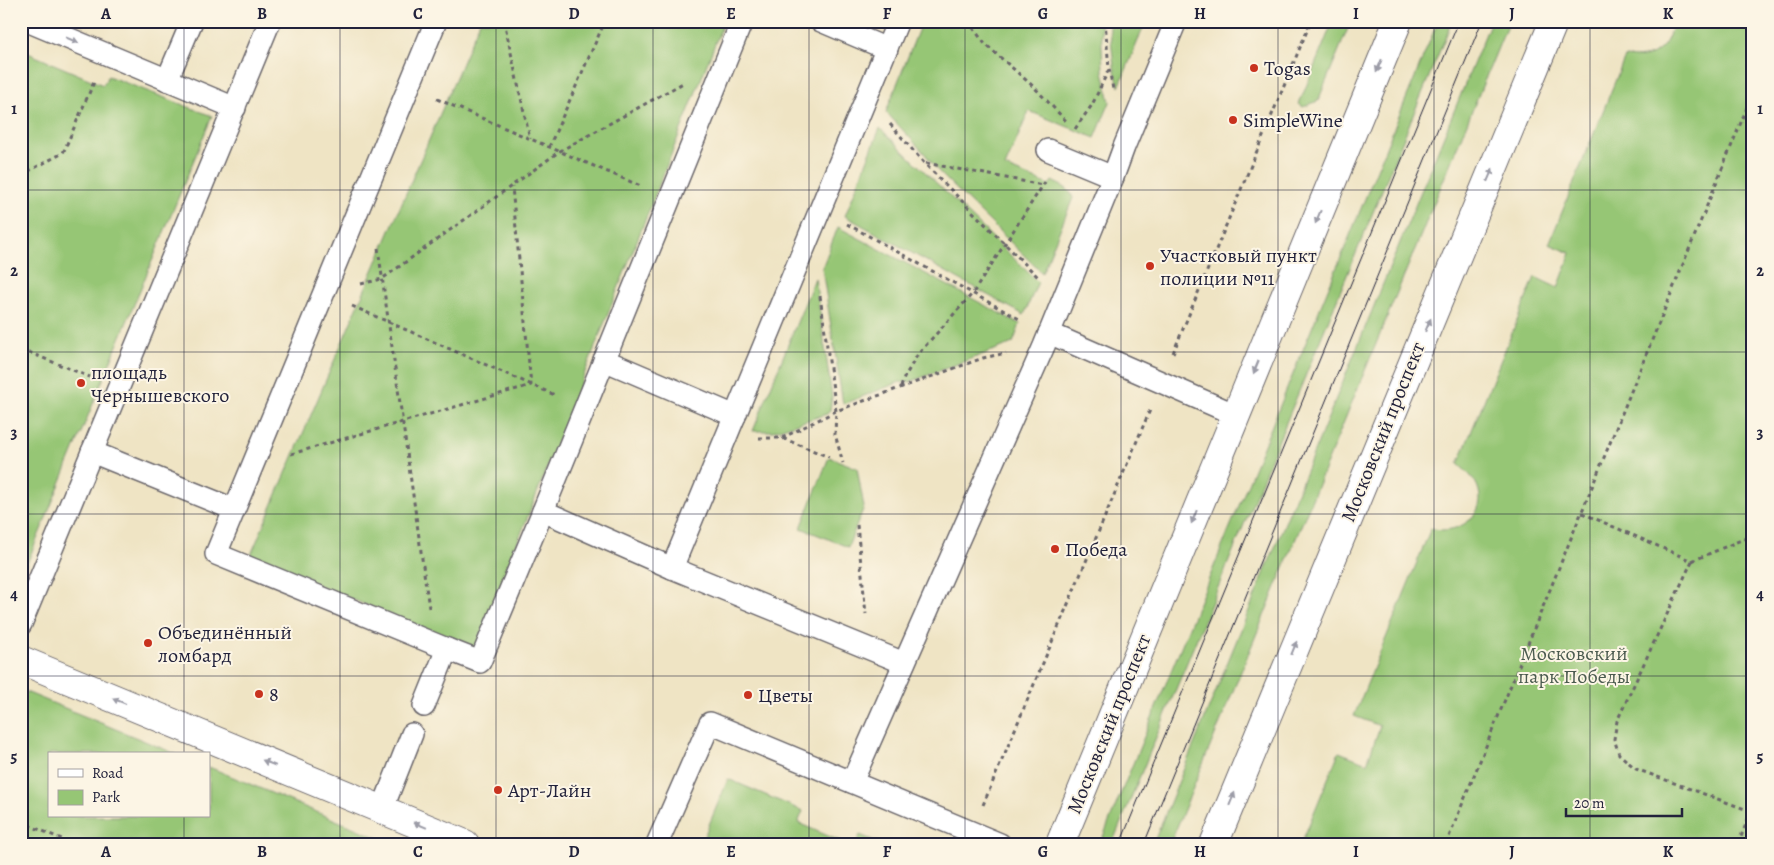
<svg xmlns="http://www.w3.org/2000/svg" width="1774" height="865" viewBox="0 0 1774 865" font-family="Alegreya,serif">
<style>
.green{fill:#96c675;stroke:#5c7458}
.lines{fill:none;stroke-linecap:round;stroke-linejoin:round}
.lane-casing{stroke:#6a666b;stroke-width:24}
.street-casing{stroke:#6a666b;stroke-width:30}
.primary-casing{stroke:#6a666b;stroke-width:30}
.path{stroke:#6a666b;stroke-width:3;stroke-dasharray:4 4;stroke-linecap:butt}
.lane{stroke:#fff;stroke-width:21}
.street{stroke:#fff;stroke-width:28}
.primary{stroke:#fff;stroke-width:28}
.tram{stroke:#22223b;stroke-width:1}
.oneway{fill:#9c9ca7}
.grid{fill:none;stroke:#22223b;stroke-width:1;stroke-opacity:0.55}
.poi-dot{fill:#c8321e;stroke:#fcf5e5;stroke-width:2}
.labels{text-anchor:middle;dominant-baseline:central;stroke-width:4;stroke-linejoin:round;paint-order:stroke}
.poi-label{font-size:20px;fill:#22223b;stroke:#fcf5e5;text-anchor:start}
.street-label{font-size:20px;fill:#22223b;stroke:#fcf5e5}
.park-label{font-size:20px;fill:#4b5b4f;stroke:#fcf5e5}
.neatline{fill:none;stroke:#22223b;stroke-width:2}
.grid-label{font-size:16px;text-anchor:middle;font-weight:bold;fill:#22223b}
</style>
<rect width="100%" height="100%" fill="#fcf5e5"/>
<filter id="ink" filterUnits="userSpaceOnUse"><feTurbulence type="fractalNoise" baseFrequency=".02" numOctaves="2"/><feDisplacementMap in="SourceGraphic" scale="10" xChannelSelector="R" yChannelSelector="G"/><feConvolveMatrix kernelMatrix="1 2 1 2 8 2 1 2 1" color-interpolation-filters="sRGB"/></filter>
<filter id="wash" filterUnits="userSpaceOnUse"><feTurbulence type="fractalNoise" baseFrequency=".0096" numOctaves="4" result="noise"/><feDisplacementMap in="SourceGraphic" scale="20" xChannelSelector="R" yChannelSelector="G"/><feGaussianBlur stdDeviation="1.12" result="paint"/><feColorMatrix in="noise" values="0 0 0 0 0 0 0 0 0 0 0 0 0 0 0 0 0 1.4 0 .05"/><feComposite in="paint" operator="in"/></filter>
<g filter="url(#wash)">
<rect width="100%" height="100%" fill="#efe4c4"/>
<g class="green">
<polygon points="480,21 724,21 475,650 250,557"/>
<path d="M 922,21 L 1101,21 L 1103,71 L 1110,102 L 1095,138 L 1029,111 L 1005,167 L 1049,185 L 1052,181 C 1061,186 1069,187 1073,198 L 1042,273 L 939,172 L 925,154 L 886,112 Z"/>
<polygon points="1109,21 1146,21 1119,87 1114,66"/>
<polygon points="1333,21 1351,21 1318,101 1303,107 1299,104"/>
<polygon points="1438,21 1452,21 1112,844 1100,844"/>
<polygon points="1491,21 1509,21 1170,844 1153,844"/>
<path d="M 1672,21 L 1753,21 L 1753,844 L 1301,844 L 1339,752 L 1367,763 L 1380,726 L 1354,716 L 1431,528 C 1454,536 1486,518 1479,491 C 1476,479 1467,472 1458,464 L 1535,277 L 1558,288 L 1571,253 L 1549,244 L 1625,57 C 1652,61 1670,49 1672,21 Z"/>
<polygon points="21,50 103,85 108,76 212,116 21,578"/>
<polygon points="880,128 1038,282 1024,315 845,216"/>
<polygon points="838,227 1020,324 1013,343 907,383 900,382 843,404 822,268"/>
<polygon points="815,278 832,397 830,410 827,414 773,431 753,431"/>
<polygon points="829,457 857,468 864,507 848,547 801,528"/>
<polygon points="21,690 176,754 49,754 49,816 209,816 209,767 393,844 21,844"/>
<polygon points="728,779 803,811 798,823 847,844 701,844"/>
<polygon points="860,835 882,844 856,844"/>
</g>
</g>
<g filter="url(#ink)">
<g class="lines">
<g class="lane-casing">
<g id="lane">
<polyline points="27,21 235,108"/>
<polyline points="436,21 216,554 447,649"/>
<polyline points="821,21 887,49"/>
<polyline points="898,21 672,568 904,663"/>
<polyline points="167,80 192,21"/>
<polyline points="1048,150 1113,177"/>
<polyline points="1049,333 1236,415"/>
<polyline points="604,360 735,416"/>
<polyline points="92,452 233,509"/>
<polyline points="543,511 672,568"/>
<polyline points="21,624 270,21"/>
<polyline points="424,706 447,649 480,662 543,511 742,21"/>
<polyline points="852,782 1044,346 1113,177 1124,147 1176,21"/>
<polyline points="382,810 412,734"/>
<polyline points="657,844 710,723 1000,844"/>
</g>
</g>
<g class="street-casing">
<polyline id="street" points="21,660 465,844"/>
</g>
<g class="primary-casing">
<g id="primary">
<polyline points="1060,844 1398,21"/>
<polyline points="1214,844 1554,21"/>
</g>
</g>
<g class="path">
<polyline points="504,21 530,139"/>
<polyline points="968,21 985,44 1034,87 1067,122"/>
<polyline points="1105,21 1109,69 1113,89"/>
<polyline points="437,99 643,187"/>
<polyline points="890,124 924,163 1039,278"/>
<polyline points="1075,129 1092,105 1109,69"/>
<polyline points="549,147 605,21"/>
<polyline points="926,163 1043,185"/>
<polyline points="21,175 63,153 94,82"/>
<polyline points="847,224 1021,320"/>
<polyline points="378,248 429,608"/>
<polyline points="361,284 382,279 560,151 683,83"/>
<polyline points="820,296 836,411 835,434 843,463"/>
<polyline points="352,306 557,396"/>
<polyline points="21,349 90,377"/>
<polyline points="1173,353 1311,21"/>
<polyline points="901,387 904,378 918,354 973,293 1045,182"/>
<polyline points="759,438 782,438 829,457"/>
<polyline points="782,438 836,411 983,358 1006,353"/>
<polyline points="291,454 531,385 512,187"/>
<polyline points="1582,513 1692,561 1753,535"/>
<polyline points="857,525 866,614"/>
<polyline points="1692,561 1617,721 1614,739 1619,754 1636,769 1753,812"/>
<polyline points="983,805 1150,410"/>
<polyline points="21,822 74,844"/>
<polyline points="1446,844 1753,93"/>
<polyline points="1738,844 1751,812"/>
</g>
<use href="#lane" class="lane"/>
<use href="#street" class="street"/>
<use href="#primary" class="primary"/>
<g class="tram">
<polyline points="1120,844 1459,21"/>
<polyline points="1144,844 1482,21"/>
</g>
</g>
<defs><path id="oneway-solid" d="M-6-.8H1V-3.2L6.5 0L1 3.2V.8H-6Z" transform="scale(1.25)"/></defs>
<g class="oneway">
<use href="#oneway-solid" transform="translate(72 40) rotate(23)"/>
<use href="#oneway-solid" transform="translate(1379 66) rotate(112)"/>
<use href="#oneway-solid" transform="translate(1490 175) rotate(-67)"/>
<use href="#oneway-solid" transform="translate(1318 217) rotate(112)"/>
<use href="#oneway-solid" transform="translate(1428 325) rotate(-67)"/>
<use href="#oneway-solid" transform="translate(1256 367) rotate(112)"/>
<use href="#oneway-solid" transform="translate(1194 517) rotate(112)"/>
<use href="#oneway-solid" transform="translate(1294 648) rotate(-68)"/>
<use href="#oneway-solid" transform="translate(119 701) rotate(-157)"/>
<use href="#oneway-solid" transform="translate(269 763) rotate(-157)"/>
<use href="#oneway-solid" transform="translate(1232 799) rotate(-68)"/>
<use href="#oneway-solid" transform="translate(420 825) rotate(-157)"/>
</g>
</g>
<path class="grid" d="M 184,21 L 184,754M 340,21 L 340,844M 496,21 L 496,844M 653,21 L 653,844M 809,21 L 809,844M 965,21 L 965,844M 1121,21 L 1121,844M 1278,21 L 1278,844M 1434,21 L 1434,844M 1590,21 L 1590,844M 21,190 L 1753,190M 21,352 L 1753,352M 21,514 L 1753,514M 21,676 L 1753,676M 184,816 L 184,844"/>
<g class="poi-dot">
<circle cx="1254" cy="68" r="5"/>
<circle cx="1233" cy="120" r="5"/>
<circle cx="1150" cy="266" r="5"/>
<circle cx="81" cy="383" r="5"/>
<circle cx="1055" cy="549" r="5"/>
<circle cx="148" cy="643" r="5"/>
<circle cx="259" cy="694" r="5"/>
<circle cx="748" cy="695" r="5"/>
<circle cx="498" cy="790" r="5"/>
</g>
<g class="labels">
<g class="poi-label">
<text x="1264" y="68">Togas</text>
<text x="1243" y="120">SimpleWine</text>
<text x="1160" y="255">Участковый пункт<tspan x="1160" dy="23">полиции №11</tspan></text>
<text x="91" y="372">площадь<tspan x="91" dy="23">Чернышевского</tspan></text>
<text x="1065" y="549">Победа</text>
<text x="158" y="632">Объединённый<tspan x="158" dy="23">ломбард</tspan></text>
<text x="269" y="694">8</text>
<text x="758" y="695">Цветы</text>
<text x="508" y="790">Арт-Лайн</text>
</g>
<g class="street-label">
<text transform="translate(1383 432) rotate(-68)">Московский проспект</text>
<text transform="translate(1109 724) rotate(-68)">Московский проспект</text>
</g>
<g class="park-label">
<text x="1574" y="653">Московский<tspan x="1574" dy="23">парк Победы</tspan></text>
</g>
</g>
<rect width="1774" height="865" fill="none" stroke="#fcf5e5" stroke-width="55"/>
<rect x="48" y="752" width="162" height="65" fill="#fcf5e5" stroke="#a5a1a1"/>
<rect x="58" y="769" width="25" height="8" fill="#ffffff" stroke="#a5a1a1"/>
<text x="92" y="778" font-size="15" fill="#22223b">Road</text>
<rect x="58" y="790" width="25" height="15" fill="#96c675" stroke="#a5a1a1"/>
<text x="92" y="802" font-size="15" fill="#22223b">Park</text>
<path d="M1566 808v8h116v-8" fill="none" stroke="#22223b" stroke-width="2.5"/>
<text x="1574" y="808" font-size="15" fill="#22223b" stroke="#fcf5e5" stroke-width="4" paint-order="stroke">20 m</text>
<rect x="28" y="28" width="1718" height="810" class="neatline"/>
<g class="grid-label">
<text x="106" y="19">A</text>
<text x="262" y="19">B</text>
<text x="418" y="19">C</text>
<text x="574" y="19">D</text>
<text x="731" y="19">E</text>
<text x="887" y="19">F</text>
<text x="1043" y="19">G</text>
<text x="1200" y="19">H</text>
<text x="1356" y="19">I</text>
<text x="1512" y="19">J</text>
<text x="1668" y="19">K</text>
<text x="14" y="114">1</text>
<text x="1760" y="114">1</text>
<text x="14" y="276">2</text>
<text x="1760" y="276">2</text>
<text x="14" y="438">3</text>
<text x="1760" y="438">3</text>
<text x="14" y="600">4</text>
<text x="1760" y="600">4</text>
<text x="14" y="762">5</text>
<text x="1760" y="762">5</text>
<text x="106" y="857">A</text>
<text x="262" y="857">B</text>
<text x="418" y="857">C</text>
<text x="574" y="857">D</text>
<text x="731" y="857">E</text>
<text x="887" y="857">F</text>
<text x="1043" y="857">G</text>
<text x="1200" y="857">H</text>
<text x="1356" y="857">I</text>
<text x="1512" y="857">J</text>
<text x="1668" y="857">K</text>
</g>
</svg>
